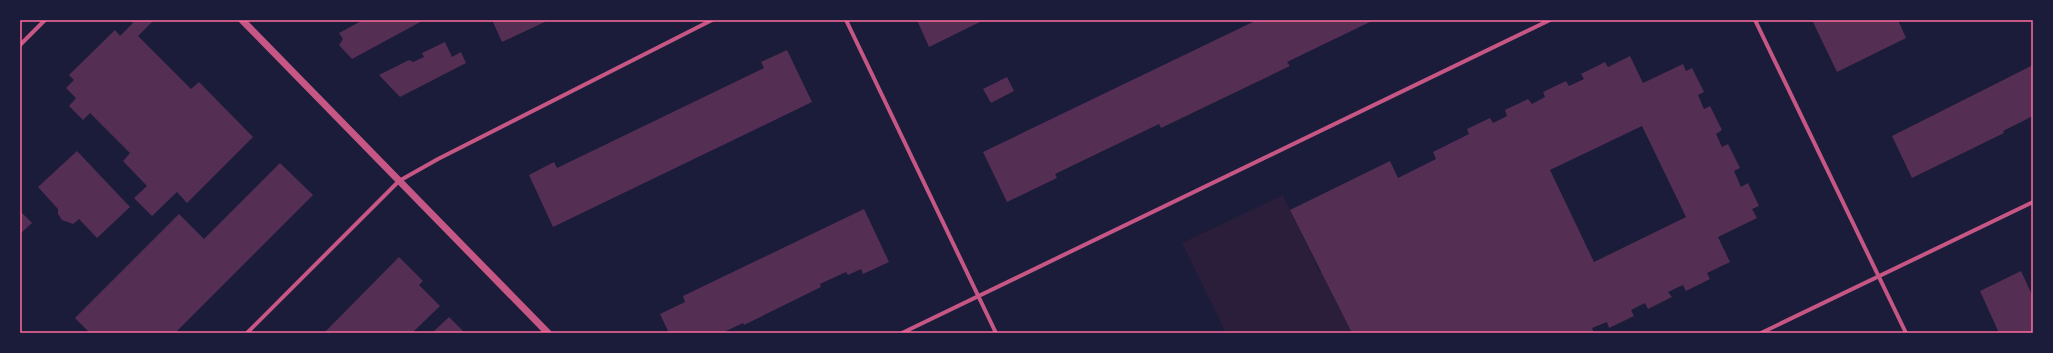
<svg xmlns="http://www.w3.org/2000/svg" width="2053" height="353" viewBox="0 0 2053 353" font-family="Jost,sans-serif">
<style>
.green{fill:#2a1e3b}
.building{fill:#542f53;fill-rule:evenodd}
.lines{fill:none;stroke-linecap:round;stroke-linejoin:round}
.minor{stroke:#c65784;stroke-width:4}
.tertiary{stroke:#c65784;stroke-width:7}
.neatline{fill:none;stroke:#ff6b9d;stroke-width:1.5}
</style>
<rect width="100%" height="100%" fill="#1b1b3a"/>
<polygon class="green" points="1283,195 1320,272 1322,271 1352,333 1226,333 1182,243"/>
<g class="building">
<polygon points="131,20 154,20 138,36 191,89 199,82 253,137 187,203 177,192 152,216 134,198 147,186 123,161 130,153 90,113 83,120 69,106 76,98 66,88 74,80 69,75 115,30 120,36 133,23"/>
<polygon points="363,20 424,20 352,59 339,45 343,39 339,33"/>
<polygon points="492,20 549,20 502,42"/>
<polygon points="917,20 984,20 929,47"/>
<polygon points="1257,20 1374,20 1287,62 1290,66 1161,128 1159,124 1055,174 1057,178 1007,202 983,152"/>
<polygon points="1812,20 1898,20 1906,38 1837,72"/>
<polygon points="445,42 452,57 461,52 466,63 400,97 379,75 409,60 413,62 424,57 422,53"/>
<polygon points="787,50 812,102 553,227 529,175 554,162 557,168 764,68 761,62"/>
<path d="M 1630,56 L 1643,83 L 1683,64 L 1686,71 L 1692,68 L 1704,92 L 1698,95 L 1704,109 L 1710,106 L 1722,130 L 1716,134 L 1722,147 L 1728,144 L 1740,168 L 1734,171 L 1741,187 L 1748,183 L 1759,206 L 1752,209 L 1757,218 L 1718,237 L 1730,262 L 1707,273 L 1710,279 L 1686,291 L 1683,285 L 1668,292 L 1672,297 L 1648,309 L 1645,303 L 1631,310 L 1634,316 L 1609,328 L 1607,322 L 1592,328 L 1594,333 L 1352,333 L 1290,210 L 1390,161 L 1398,178 L 1436,159 L 1433,152 L 1469,134 L 1467,129 L 1490,118 L 1493,123 L 1507,116 L 1505,110 L 1528,99 L 1532,104 L 1545,97 L 1543,92 L 1566,81 L 1569,86 L 1584,79 L 1581,74 L 1605,62 L 1608,67 ZM 1642,126 L 1686,217 L 1594,262 L 1550,170 Z"/>
<polygon points="2033,65 2033,116 2003,131 2004,133 1912,178 1892,136"/>
<polygon points="1007,77 1014,91 991,103 983,89"/>
<polygon points="77,151 130,207 97,238 79,219 73,224 62,220 58,214 58,209 38,187"/>
<polygon points="280,163 313,195 175,333 90,333 75,318 179,214 204,239"/>
<polygon points="864,209 889,262 863,274 861,269 848,275 846,272 820,284 821,287 744,325 743,323 722,333 669,333 660,314 685,302 683,296"/>
<polygon points="20,211 32,223 20,234"/>
<polygon points="399,257 423,281 419,285 440,306 412,333 324,333"/>
<polygon points="2021,271 2033,297 2033,333 1999,333 1980,291"/>
<polygon points="449,317 465,333 432,333"/>
</g>
<g class="lines">
<g class="minor">
<polyline points="846,20 996,333"/>
<polyline points="1755,20 1906,333"/>
<polyline points="20,45 45,20"/>
<polyline points="247,333 399,181 438,159 712,20"/>
<polyline points="902,333 1550,20"/>
<polyline points="1761,333 2033,202"/>
</g>
<polyline class="tertiary" points="242,20 548,333"/>
</g>
<rect width="2053" height="353" fill="none" stroke="#1b1b3a" stroke-width="42"/>
<rect x="21" y="21" width="2011" height="311" class="neatline"/>
</svg>
